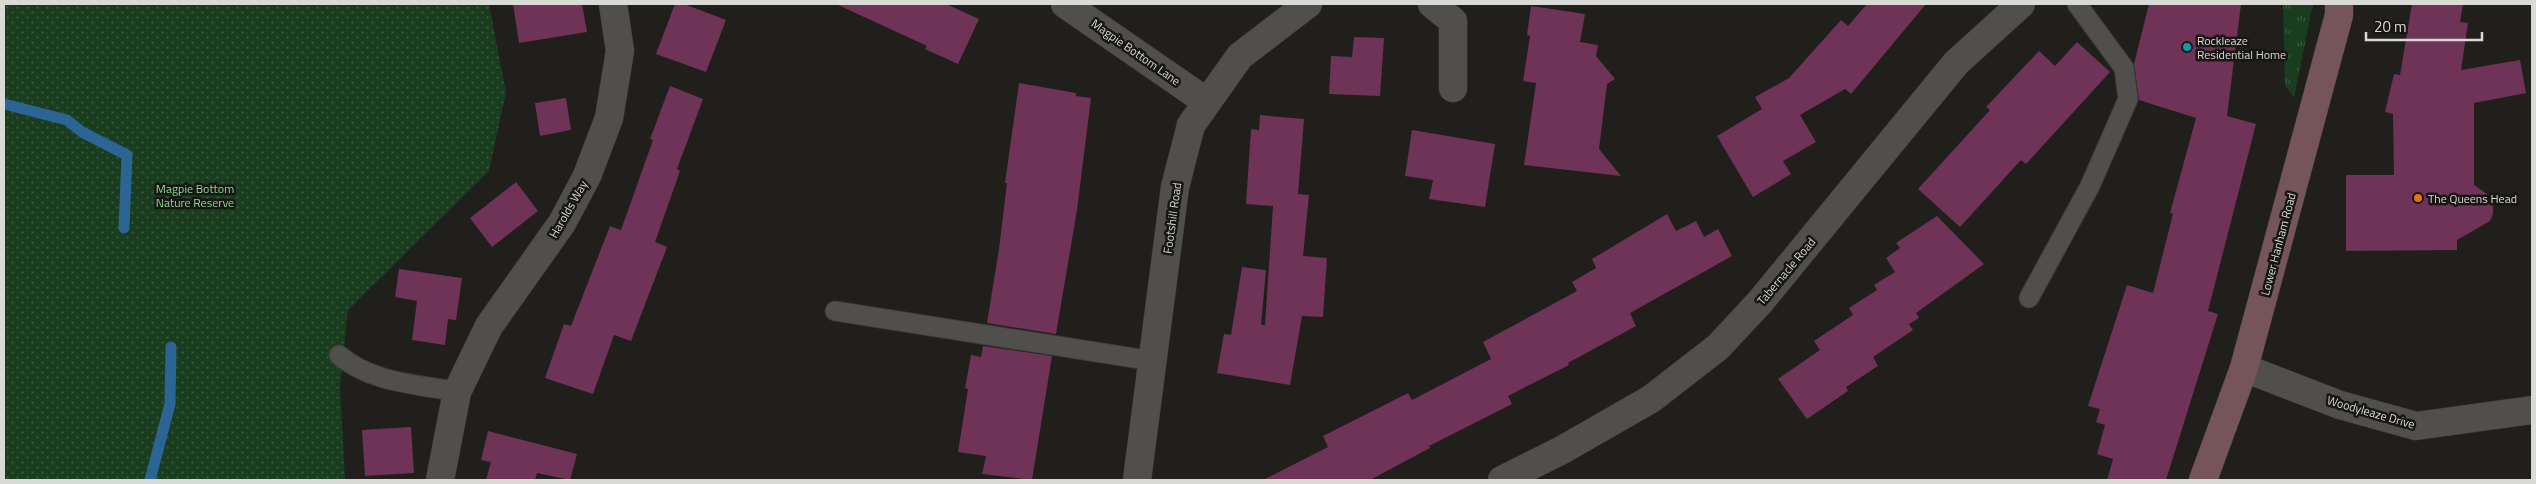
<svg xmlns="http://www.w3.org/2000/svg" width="2536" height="484" viewBox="0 0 2536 484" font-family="'Titillium Web',sans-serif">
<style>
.grass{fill:url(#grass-tufts)}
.park{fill:url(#park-dots)}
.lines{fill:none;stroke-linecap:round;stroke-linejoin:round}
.stream{stroke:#2c6593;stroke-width:11}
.building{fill:#6e3357}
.service-casing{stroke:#3c3b38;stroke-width:21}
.minor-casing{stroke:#3c3b38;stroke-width:29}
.secondary-casing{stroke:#3c3b38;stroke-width:29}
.service{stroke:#504f4b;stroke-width:19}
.minor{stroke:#504f4b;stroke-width:28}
.secondary{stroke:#75555a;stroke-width:28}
.culture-dot{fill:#0f9aa8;stroke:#171612;stroke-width:2}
.food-dot{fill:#e8710a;stroke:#171612;stroke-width:2}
.labels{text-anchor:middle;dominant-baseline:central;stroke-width:5;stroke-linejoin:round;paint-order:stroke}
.poi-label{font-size:12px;fill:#d9d9d6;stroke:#171612;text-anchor:start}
.street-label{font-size:12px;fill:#d9d9d6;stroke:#171612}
.park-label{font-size:12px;fill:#8ad892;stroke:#171612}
</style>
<defs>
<pattern id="grass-tufts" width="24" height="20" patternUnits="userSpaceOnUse" patternTransform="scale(1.25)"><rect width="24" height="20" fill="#193d1e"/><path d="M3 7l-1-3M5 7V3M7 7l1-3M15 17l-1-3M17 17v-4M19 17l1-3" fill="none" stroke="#3a583e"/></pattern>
<pattern id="park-dots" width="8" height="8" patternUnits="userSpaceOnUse" patternTransform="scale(1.25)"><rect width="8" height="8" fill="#193d1e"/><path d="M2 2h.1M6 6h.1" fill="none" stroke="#3a583e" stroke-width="1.8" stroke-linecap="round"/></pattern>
</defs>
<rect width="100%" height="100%" fill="#201f1b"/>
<polygon class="grass" points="2283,4 2313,4 2294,98 2285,85"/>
<polygon class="park" points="4,4 489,4 506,92 489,171 348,310 340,387 345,480 4,480"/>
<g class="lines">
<g class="stream">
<polyline points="4,104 67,120 82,132 127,155 124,228"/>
<polyline points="150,480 170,404 171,347"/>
</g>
</g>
<g class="building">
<polygon points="513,4 582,4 587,32 519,43"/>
<polygon points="675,4 684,4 726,20 706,72 656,54"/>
<polygon points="836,4 946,4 979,19 958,64 925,49 927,46"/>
<polygon points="1867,4 1926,4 1851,94 1845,89 1800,115 1816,142 1783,161 1791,174 1753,197 1717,136 1762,109 1755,97 1789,78 1841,20 1848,26"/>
<polygon points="2149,4 2241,4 2227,116 2256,124 2208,311 2218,314 2166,480 2107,480 2113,459 2097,454 2105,425 2096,422 2100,409 2088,406 2127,285 2153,293 2173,214 2170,213 2196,118 2139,100 2134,64"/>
<polygon points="2412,4 2463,4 2460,22 2468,23 2461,70 2520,60 2526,93 2474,103 2474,185 2487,194 2493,202 2493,214 2490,221 2457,240 2457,250 2346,251 2346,175 2394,175 2393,114 2385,112 2394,74 2400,75"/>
<polygon points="1531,6 1585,14 1580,42 1598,45 1596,56 1615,79 1607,84 1599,149 1621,176 1524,165 1536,83 1523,81 1530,36 1527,35"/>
<polygon points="1354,37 1384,38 1380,96 1329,94 1331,56 1352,57"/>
<polygon points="2077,42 2110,72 2026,164 2021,160 1960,227 1918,189 1990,110 1986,107 2039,51 2055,66"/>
<polygon points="1019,83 1076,93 1076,96 1091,98 1077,210 1056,334 987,323 999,249 1007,183 1005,183"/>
<polygon points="670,86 703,99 677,169 680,171 655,242 667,247 631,341 614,335 593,394 545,378 564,324 571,326 610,226 621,230 653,140 650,139"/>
<polygon points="566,98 571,130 540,136 535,103"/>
<polygon points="1260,115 1304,119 1298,194 1309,195 1303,256 1327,258 1323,317 1302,316 1290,385 1217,373 1224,334 1231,335 1242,267 1266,270 1261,325 1265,325 1273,206 1246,204 1251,129 1259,130"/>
<polygon points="1412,130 1495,144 1485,207 1429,199 1433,180 1405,176"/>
<polygon points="516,182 538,211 492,247 470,218"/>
<polygon points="1667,214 1676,231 1696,221 1704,237 1718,229 1732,256 1630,313 1636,326 1568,363 1569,365 1508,396 1512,404 1429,446 1430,448 1370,480 1263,480 1328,447 1323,436 1408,393 1412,400 1491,359 1483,342 1577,291 1572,282 1596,268 1592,259"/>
<polygon points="1937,216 1984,264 1916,313 1919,318 1909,324 1913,330 1873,357 1878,366 1846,387 1848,391 1807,419 1778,379 1820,350 1814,341 1853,315 1849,308 1877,290 1874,285 1895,272 1886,258 1900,248 1896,243"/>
<polygon points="399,269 462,278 456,320 448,319 445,345 412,340 417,301 395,297"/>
<polygon points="983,346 1052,356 1032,480 982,474 986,456 958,452 968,389 965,388 971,355 981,357"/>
<polygon points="411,427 414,473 365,476 362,430"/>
<polygon points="488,431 577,454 570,480 537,473 535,480 486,480 491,462 481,460"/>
</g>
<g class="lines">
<g class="service-casing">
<g id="service">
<polyline points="2029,298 2090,186 2128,99 2124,68 2077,4"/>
<polyline points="835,311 1153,361"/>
<path d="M 339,355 C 371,383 417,384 457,392"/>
</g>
</g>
<g class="minor-casing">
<g id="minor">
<polyline points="1065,4 1207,102"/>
<polyline points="1432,4 1453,21 1453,88"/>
<polyline points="2244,368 2340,405 2416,426 2532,410"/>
<polyline points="440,480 457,392 489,326 562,223 587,176 609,118 620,51 613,4"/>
<polyline points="1137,480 1175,187 1191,125 1240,56 1308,4"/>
<polyline points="1502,480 1562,450 1651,399 1718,347 1760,302 1956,63 2021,4"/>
</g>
</g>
<g class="secondary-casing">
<polyline id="secondary" points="2203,480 2244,368 2339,15 2339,4"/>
</g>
<use href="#service" class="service"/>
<use href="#minor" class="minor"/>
<use href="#secondary" class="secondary"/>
</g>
<circle class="culture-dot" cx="2187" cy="47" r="5"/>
<circle class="food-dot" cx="2418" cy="198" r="5"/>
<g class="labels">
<g class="poi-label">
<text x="2197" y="40">Rockleaze<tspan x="2197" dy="14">Residential Home</tspan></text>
<text x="2428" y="198">The Queens Head</text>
</g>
<g class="street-label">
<text transform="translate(1136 52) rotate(35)">Magpie Bottom Lane</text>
<text transform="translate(568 209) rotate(-60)">Harolds Way</text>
<text transform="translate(1172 218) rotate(-82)">Footshill Road</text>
<text transform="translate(2278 244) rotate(-75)">Lower Hanham Road</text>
<text transform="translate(1786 271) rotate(-50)">Tabernacle Road</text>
<text transform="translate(2371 412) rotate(16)">Woodyleaze Drive</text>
</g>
<g class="park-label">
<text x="195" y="188">Magpie Bottom<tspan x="195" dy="14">Nature Reserve</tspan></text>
</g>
</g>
<rect width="2536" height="484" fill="none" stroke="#d9d9d6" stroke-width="10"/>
<path d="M2366 32v8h116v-8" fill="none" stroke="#d9d9d6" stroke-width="2.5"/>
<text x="2374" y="32" font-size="15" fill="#d9d9d6" stroke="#171612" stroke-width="4" paint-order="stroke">20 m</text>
</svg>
